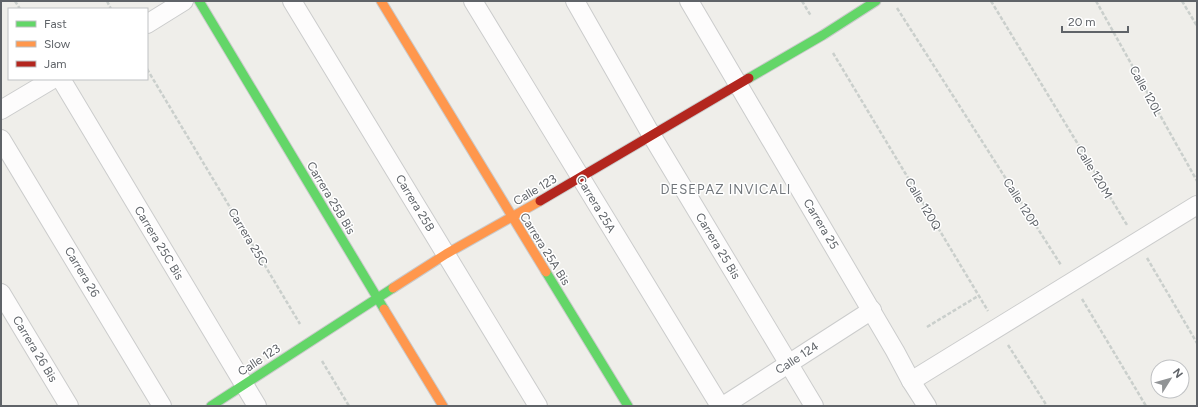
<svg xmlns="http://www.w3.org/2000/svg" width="1198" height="407" viewBox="0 0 1198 407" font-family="Figtree,sans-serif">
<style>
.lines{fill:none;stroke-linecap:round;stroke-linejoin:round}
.street-casing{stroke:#cbcccc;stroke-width:20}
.fast-casing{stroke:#cacacb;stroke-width:11}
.slow-casing{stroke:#cacacb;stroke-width:11}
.jam-casing{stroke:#cacacb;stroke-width:11}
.path{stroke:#cacfcc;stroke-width:2.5;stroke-dasharray:4 2;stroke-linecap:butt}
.street{stroke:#fdfcfc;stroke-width:18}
.fast{stroke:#63d668;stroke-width:9}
.slow{stroke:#ff974d;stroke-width:9}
.jam{stroke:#b3261e;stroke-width:9}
.labels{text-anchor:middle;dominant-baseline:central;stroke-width:3;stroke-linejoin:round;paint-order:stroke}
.street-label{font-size:12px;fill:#5f6368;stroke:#fff}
.neighbourhood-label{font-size:13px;letter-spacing:1px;fill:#70757a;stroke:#fff}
</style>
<rect width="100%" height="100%" fill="#efeeea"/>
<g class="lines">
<g class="street-casing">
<g id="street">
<polyline points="292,1 538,406"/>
<polyline points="473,1 720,406"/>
<polyline points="575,1 652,136 814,406"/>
<polyline points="689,1 895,351 911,381 927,406"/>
<polyline points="147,24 184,1"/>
<polyline points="61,79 257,406"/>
<polyline points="1,110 53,79"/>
<polyline points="1,139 162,406"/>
<polyline points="1,293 69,406"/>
<polyline points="911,381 1197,205"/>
<polyline points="723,406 872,310"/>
</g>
</g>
<g class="fast-casing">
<g id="fast">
<polyline points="199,1 384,309"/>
<polyline points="749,78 823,35 876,1"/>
<polyline points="546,272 628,406"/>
<polyline points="211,406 393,288"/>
</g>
</g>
<g class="slow-casing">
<g id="slow">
<polyline points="381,1 546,272"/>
<polyline points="393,288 446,254 540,201"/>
<polyline points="384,309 443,406"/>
</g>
</g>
<g class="jam-casing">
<polyline id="jam" points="540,201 749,78"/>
</g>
<g class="path">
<polyline points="15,1 20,9"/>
<polyline points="107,1 111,9"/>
<polyline points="802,1 811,16"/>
<polyline points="991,1 1127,225"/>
<polyline points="1096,1 1197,181"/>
<polyline points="1182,1 1197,26"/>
<polyline points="897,8 1061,265"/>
<polyline points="833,53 988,311"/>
<polyline points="147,69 300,324"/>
<polyline points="1147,258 1197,343"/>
<polyline points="1082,299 1146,406"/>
<polyline points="927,327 978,296"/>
<polyline points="1008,345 1047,406"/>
<polyline points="322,361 349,406"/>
</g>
<use href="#street" class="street"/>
<use href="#fast" class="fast"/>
<use href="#slow" class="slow"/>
<use href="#jam" class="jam"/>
</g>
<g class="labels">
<g class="street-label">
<text transform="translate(1146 91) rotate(61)">Calle 120L</text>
<text transform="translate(1094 172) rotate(59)">Calle 120M</text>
<text transform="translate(535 190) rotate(-31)">Calle 123</text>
<text transform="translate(331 198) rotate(59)">Carrera 25B Bis</text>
<text transform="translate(415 203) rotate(59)">Carrera 25B</text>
<text transform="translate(1021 203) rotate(58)">Calle 120P</text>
<text transform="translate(596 204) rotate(59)">Carrera 25A</text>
<text transform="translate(923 204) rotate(59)">Calle 120Q</text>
<text transform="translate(821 224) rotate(59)">Carrera 25</text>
<text transform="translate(248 237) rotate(59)">Carrera 25C</text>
<text transform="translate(159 243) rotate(59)">Carrera 25C Bis</text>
<text transform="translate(718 246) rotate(59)">Carrera 25 Bis</text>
<text transform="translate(545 249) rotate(58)">Carrera 25A Bis</text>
<text transform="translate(82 272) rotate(59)">Carrera 26</text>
<text transform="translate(35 349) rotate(59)">Carrera 26 Bis</text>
<text transform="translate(797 358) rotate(-33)">Calle 124</text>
<text transform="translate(259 360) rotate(-33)">Calle 123</text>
</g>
<g class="neighbourhood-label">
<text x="726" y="189">DESEPAZ INVICALI</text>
</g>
</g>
<rect width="1198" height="407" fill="none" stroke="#5f6368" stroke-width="4"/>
<rect x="8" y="8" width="140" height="72" fill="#ffffff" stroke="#bfc1c3"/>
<rect x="16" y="21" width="20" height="6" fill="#63d668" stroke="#bfc1c3"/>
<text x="44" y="28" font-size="12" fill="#5f6368">Fast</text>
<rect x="16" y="41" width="20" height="6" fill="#ff974d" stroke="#bfc1c3"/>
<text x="44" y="48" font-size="12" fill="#5f6368">Slow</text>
<rect x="16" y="61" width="20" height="6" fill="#b3261e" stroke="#bfc1c3"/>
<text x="44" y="68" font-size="12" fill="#5f6368">Jam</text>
<g transform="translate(1170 379) rotate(53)"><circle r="19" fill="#ffffff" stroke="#bfc1c3"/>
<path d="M0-3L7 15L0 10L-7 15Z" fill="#919496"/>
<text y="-6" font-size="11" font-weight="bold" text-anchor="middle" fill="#5f6368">N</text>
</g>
<path d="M1062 26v6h66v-6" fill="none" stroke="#5f6368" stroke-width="2"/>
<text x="1068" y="26" font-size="12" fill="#5f6368" stroke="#ffffff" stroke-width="3" paint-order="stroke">20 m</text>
</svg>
